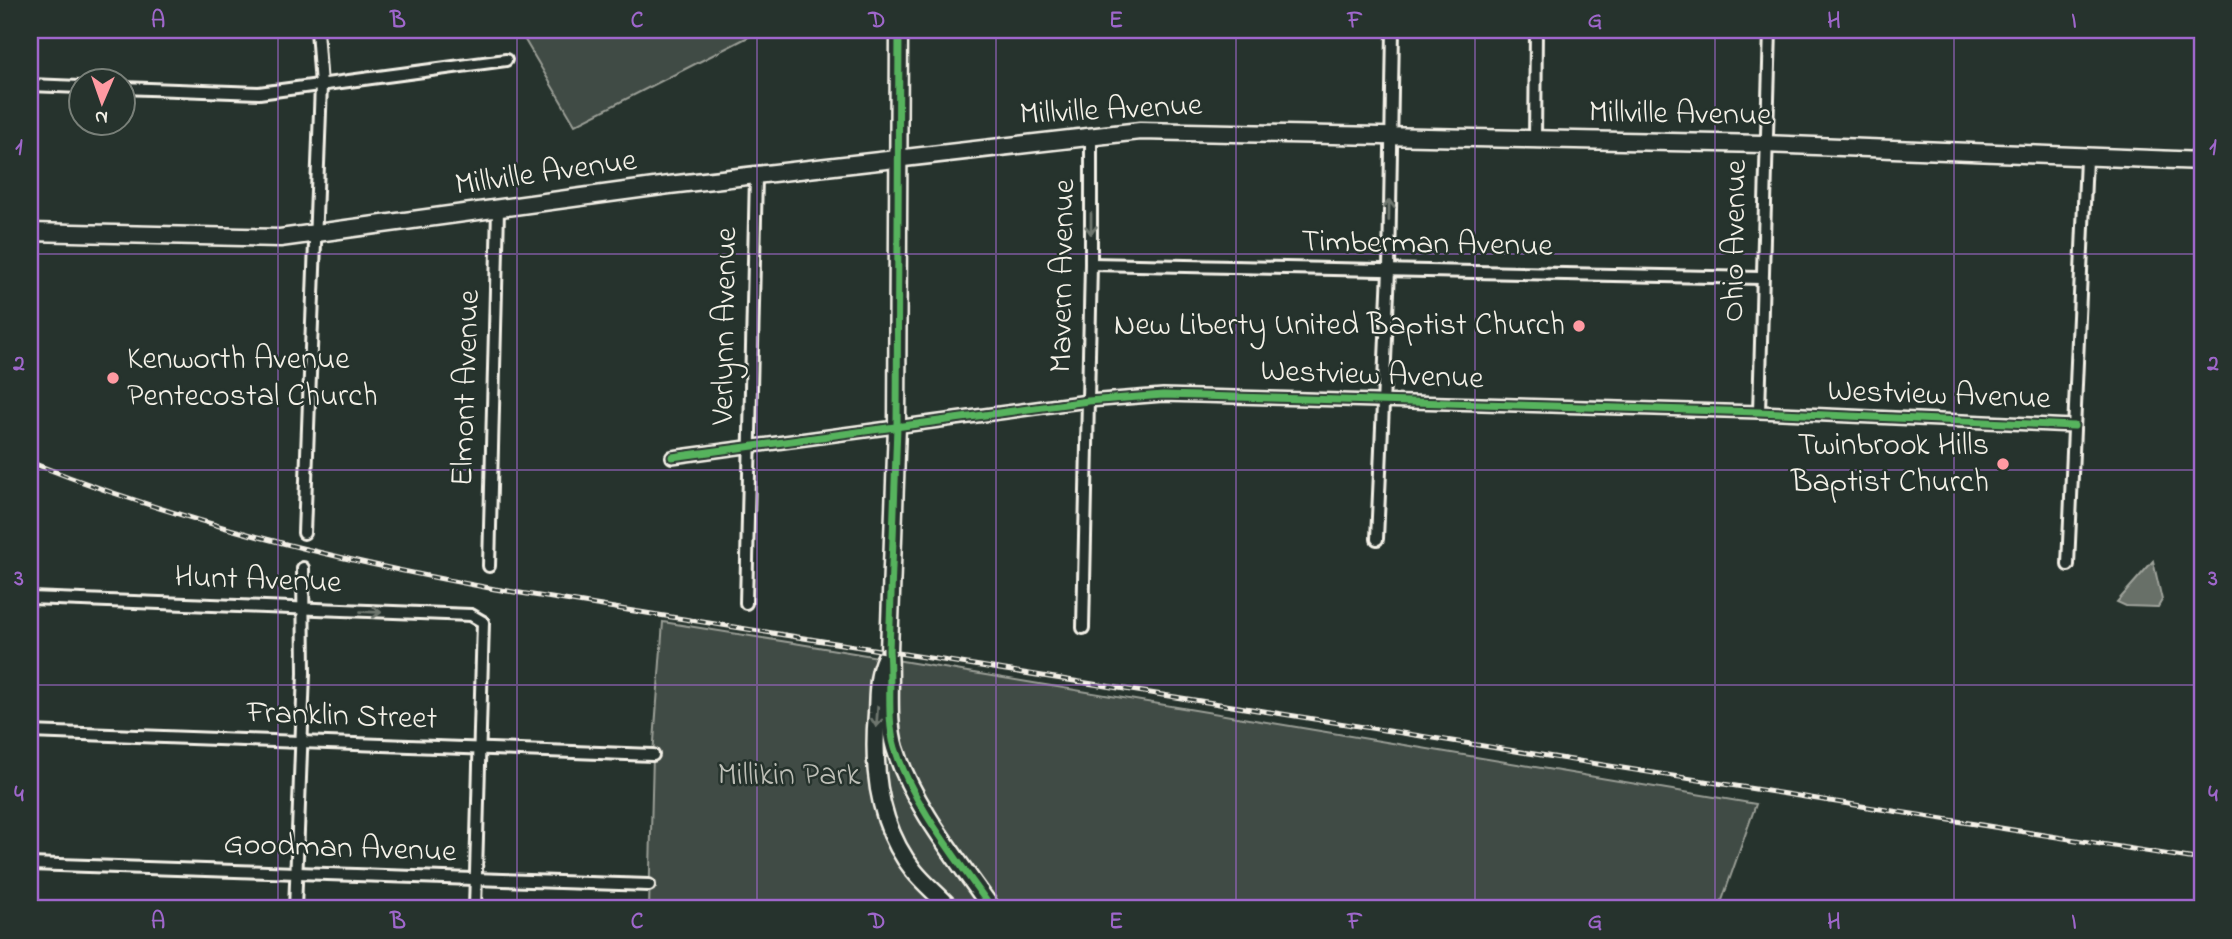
<svg xmlns="http://www.w3.org/2000/svg" width="2232" height="939" viewBox="0 0 2232 939" font-family="'Indie Flower',sans-serif">
<style>
.green{fill:#414b45;stroke:#9a9e96;stroke-width:2}
.water{fill:#676f68;stroke:#9fa39b;stroke-width:2}
.lines{fill:none;stroke-linecap:round;stroke-linejoin:round}
.street-casing{stroke:#f4f1e8;stroke-width:16}
.secondary-casing{stroke:#f4f1e8;stroke-width:21}
.street{stroke:#26332d;stroke-width:10}
.secondary{stroke:#26332d;stroke-width:16}
.rail-casing{stroke:#f4f1e8;stroke-width:5}
.rail{stroke:#26332d;stroke-width:2.5;stroke-dasharray:8;stroke-linecap:butt}
.cycleway-casing{stroke:#26332d;stroke-width:11}
.cycleway{stroke:#56b35d;stroke-width:7}
.oneway{stroke:#6e766e}
.grid{fill:none;stroke:#9f67cb;stroke-width:2;stroke-opacity:0.55}
.poi-dot{fill:#ff9aa2;stroke:#26332d;stroke-width:2.5}
.labels{text-anchor:middle;dominant-baseline:central;stroke-width:5;stroke-linejoin:round;paint-order:stroke}
.street-label{font-size:32px;fill:#f4f1e8;stroke:#26332d}
.poi-label{font-size:32px;fill:#f4f1e8;stroke:#26332d;text-anchor:end}
.park-label{font-size:32px;fill:#bebfb7;stroke:#26332d}
.neatline{fill:none;stroke:#9f67cb;stroke-width:2.5}
.grid-label{font-size:23px;text-anchor:middle;font-weight:bold;fill:#9f67cb}
</style>
<rect width="100%" height="100%" fill="#26332d"/>
<filter id="ink" filterUnits="userSpaceOnUse"><feTurbulence type="fractalNoise" baseFrequency=".0143" numOctaves="2"/><feDisplacementMap in="SourceGraphic" scale="14" xChannelSelector="R" yChannelSelector="G"/><feConvolveMatrix kernelMatrix="1 2 1 2 8 2 1 2 1" color-interpolation-filters="sRGB"/></filter>
<g filter="url(#ink)">
<g class="green">
<polygon points="519,30 762,30 575,125"/>
<polygon points="663,622 800,644 1756,804 1719,909 1648,905 1635,909 649,909 653,755"/>
</g>
<polygon class="water" points="2153,561 2162,600 2158,607 2126,606 2117,602"/>
<g class="lines">
<g class="street-casing">
<g id="street">
<polyline points="30,85 80,87"/>
<polyline points="122,88 259,93 506,60"/>
<polyline points="1535,139 1536,30"/>
<polyline points="1091,264 1761,278"/>
<polyline points="1759,412 1770,30"/>
<polyline points="672,457 1088,401 1163,395 1759,412 2074,426"/>
<polyline points="304,533 321,85 317,30"/>
<polyline points="1377,539 1389,270 1393,30"/>
<polyline points="2068,565 2086,159"/>
<polyline points="489,566 498,210"/>
<polyline points="30,598 471,615 483,622 475,909"/>
<polyline points="746,603 756,176"/>
<polyline points="1083,628 1091,264 1091,136"/>
<polyline points="30,732 653,755"/>
<polyline points="30,864 649,885"/>
<polyline points="295,909 304,673 303,568"/>
<polyline points="1913,909 1944,909"/>
</g>
</g>
<g class="secondary-casing">
<g id="secondary">
<path d="M 899,30 L 897,426 L 889,651 C 892,682 886,718 895,748 C 913,806 958,860 992,909"/>
<polyline points="30,232 280,238 669,185 1140,131 1764,144 2202,161"/>
<path d="M 889,651 C 877,670 878,692 877,713 C 872,769 878,826 914,871 C 925,885 940,896 951,909"/>
</g>
</g>
<use href="#street" class="street"/>
<use href="#secondary" class="secondary"/>
<g class="rail-casing">
<path id="rail" d="M 30,462 C 180,522 337,560 495,589 L 2202,860"/>
</g>
<use href="#rail" class="rail"/>
<g class="cycleway-casing">
<g id="cycleway">
<path d="M 899,30 L 897,426 L 889,651 C 892,682 886,718 895,748 C 913,806 958,860 992,909"/>
<polyline points="672,457 1088,401 1163,395 1759,412 2074,426"/>
</g>
</g>
<use href="#cycleway" class="cycleway"/>
</g>
<defs><path id="oneway-shaft" d="M-6 0H5M1.5-3L5.5 0L1.5 3" fill="none" stroke-width="1.6" stroke-linecap="round" stroke-linejoin="round" transform="scale(1.75)"/></defs>
<g class="oneway">
<use href="#oneway-shaft" transform="translate(1389 210) rotate(-89)"/>
<use href="#oneway-shaft" transform="translate(1091 224) rotate(90)"/>
<use href="#oneway-shaft" transform="translate(371 612) rotate(2)"/>
<use href="#oneway-shaft" transform="translate(877 717) rotate(94)"/>
</g>
</g>
<path class="grid" d="M 278,30 L 278,909M 517,30 L 517,909M 757,30 L 757,909M 996,30 L 996,909M 1236,30 L 1236,909M 1475,30 L 1475,909M 1715,30 L 1715,909M 1954,30 L 1954,909M 30,254 L 2202,254M 30,470 L 2202,470M 30,685 L 2202,685"/>
<g class="poi-dot">
<circle cx="1579" cy="326" r="7"/>
<circle cx="113" cy="378" r="7"/>
<circle cx="2003" cy="464" r="7"/>
</g>
<g class="labels">
<g class="street-label">
<text transform="translate(1111 111) rotate(-3)">Millville Avenue</text>
<text transform="translate(1680 115) rotate(1)">Millville Avenue</text>
<text transform="translate(546 174) rotate(-8)">Millville Avenue</text>
<text transform="translate(1736 241) rotate(-89)">Ohio Avenue</text>
<text transform="translate(1427 245) rotate(1)">Timberman Avenue</text>
<text transform="translate(1064 276) rotate(-89)">Mavern Avenue</text>
<text transform="translate(726 326) rotate(-89)">Verlynn Avenue</text>
<text transform="translate(1372 376) rotate(2)">Westview Avenue</text>
<text transform="translate(467 388) rotate(-88)">Elmont Avenue</text>
<text transform="translate(1939 396) rotate(2)">Westview Avenue</text>
<text transform="translate(258 581) rotate(2)">Hunt Avenue</text>
<text transform="translate(342 717) rotate(2)">Franklin Street</text>
<text transform="translate(340 849) rotate(2)">Goodman Avenue</text>
</g>
<g class="poi-label">
<text x="1565" y="326">New Liberty United Baptist Church</text>
<text x="127" y="360" text-anchor="start">Kenworth Avenue<tspan x="127" dy="37">Pentecostal Church</tspan></text>
<text x="1989" y="446">Twinbrook Hills<tspan x="1989" dy="37">Baptist Church</tspan></text>
</g>
<g class="park-label">
<text x="789" y="776">Millikin Park</text>
</g>
</g>
<rect width="2232" height="939" fill="none" stroke="#26332d" stroke-width="77"/>
<g transform="translate(102 102) rotate(182)"><circle r="33" fill="#26332d" stroke="#787f78" stroke-width="2"/>
<path d="M0-5L12 26L0 18L-12 26Z" fill="#ff9aa2"/>
<text y="-10" font-size="19" font-weight="bold" text-anchor="middle" fill="#f4f1e8">N</text>
</g>
<rect x="38" y="38" width="2156" height="862" class="neatline"/>
<g class="grid-label">
<text x="158" y="27">A</text>
<text x="398" y="27">B</text>
<text x="637" y="27">C</text>
<text x="877" y="27">D</text>
<text x="1116" y="27">E</text>
<text x="1355" y="27">F</text>
<text x="1595" y="27">G</text>
<text x="1834" y="27">H</text>
<text x="2074" y="27">I</text>
<text x="19" y="154">1</text>
<text x="2213" y="154">1</text>
<text x="19" y="370">2</text>
<text x="2213" y="370">2</text>
<text x="19" y="585">3</text>
<text x="2213" y="585">3</text>
<text x="19" y="801">4</text>
<text x="2213" y="801">4</text>
<text x="158" y="928">A</text>
<text x="398" y="928">B</text>
<text x="637" y="928">C</text>
<text x="877" y="928">D</text>
<text x="1116" y="928">E</text>
<text x="1355" y="928">F</text>
<text x="1595" y="928">G</text>
<text x="1834" y="928">H</text>
<text x="2074" y="928">I</text>
</g>
</svg>
